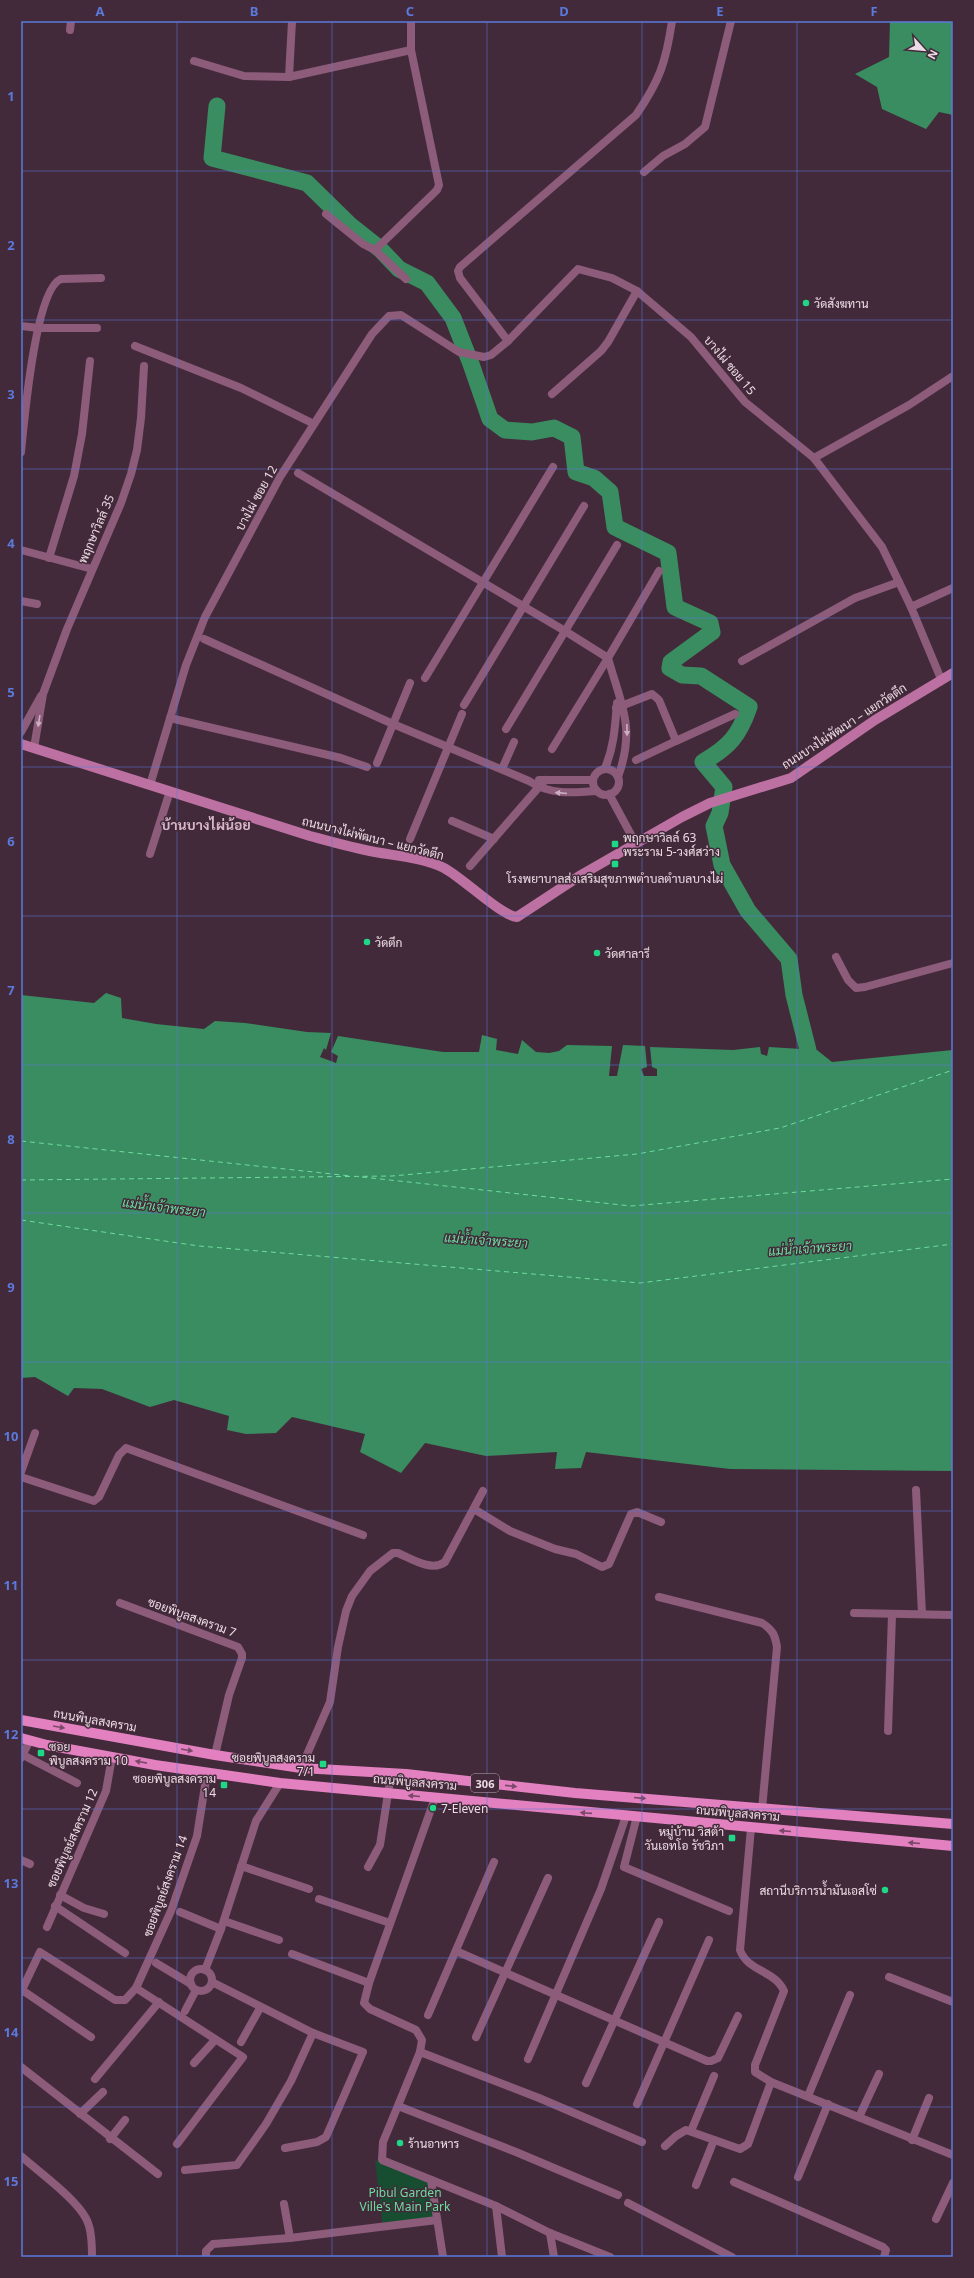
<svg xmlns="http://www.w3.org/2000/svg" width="974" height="2278" viewBox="0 0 974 2278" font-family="'Noto Sans',Sarabun,sans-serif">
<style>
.green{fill:#174e32}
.water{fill:#398d60}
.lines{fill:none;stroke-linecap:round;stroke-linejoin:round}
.river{stroke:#398d60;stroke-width:17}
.ferry{stroke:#6cdd9e;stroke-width:1;stroke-dasharray:5 4;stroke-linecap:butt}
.street{stroke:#8c5c7a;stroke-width:8}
.secondary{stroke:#bd71a2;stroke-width:10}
.primary{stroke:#e381c0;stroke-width:10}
.oneway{fill:#cbafc0}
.oneway2{fill:#7b4869}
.grid{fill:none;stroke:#5b79dc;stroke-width:1;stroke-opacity:0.55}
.poi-dot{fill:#1ed887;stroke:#432a3a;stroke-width:1.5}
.labels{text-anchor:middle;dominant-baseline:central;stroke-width:3;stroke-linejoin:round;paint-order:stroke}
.shield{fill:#432a3a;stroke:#baa7b2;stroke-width:1}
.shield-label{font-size:11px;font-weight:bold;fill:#eddce6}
.poi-label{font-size:12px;fill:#eddce6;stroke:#432a3a;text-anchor:start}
.street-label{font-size:12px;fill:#eddce6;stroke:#432a3a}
.park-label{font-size:12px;fill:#6cdd9e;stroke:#432a3a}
.water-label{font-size:13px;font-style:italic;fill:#6cdd9e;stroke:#432a3a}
.quarter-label{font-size:14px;font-weight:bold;fill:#d7b6c9;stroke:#432a3a}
.neatline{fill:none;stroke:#5b79dc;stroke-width:1.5}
.grid-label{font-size:13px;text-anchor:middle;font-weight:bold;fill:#5b79dc}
</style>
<rect width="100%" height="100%" fill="#432a3a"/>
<polygon class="green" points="375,2160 429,2181 434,2220 383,2228"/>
<g class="water">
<polygon points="890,21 953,21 953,115 939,112 926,129 882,109 877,87 855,74 889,57"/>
<polygon points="106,993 121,998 122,1018 156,1024 204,1029 215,1021 245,1023 307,1032 331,1033 326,1050 324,1048 320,1057 336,1063 338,1056 331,1052 338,1036 443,1052 479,1052 482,1035 497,1039 496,1050 518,1054 522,1040 536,1052 549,1053 559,1051 567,1045 612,1046 609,1076 617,1076 623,1045 645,1046 647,1067 641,1069 644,1076 657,1076 657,1069 652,1067 650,1047 733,1050 760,1047 761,1054 767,1056 769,1047 817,1050 832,1062 953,1050 953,1471 730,1469 586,1452 581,1468 555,1469 557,1452 486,1456 425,1443 401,1473 360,1452 365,1434 292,1417 276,1433 246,1434 227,1430 229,1416 174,1400 150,1407 102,1389 74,1388 68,1396 35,1377 21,1378 21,995 94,1003"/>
</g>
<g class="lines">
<path class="river" d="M 217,106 L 212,158 L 307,183 L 351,226 L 380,249 L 399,269 L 427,283 L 453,318 L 471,364 L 490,419 L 505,430 L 532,432 L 554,428 L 572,437 L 576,472 L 594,478 L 610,492 L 615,527 L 668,553 L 675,607 L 710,623 L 712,632 L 671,662 L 670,668 L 682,675 L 701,676 L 749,707 C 739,736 729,747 703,762 L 724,787 L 720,813 L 714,826 L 722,865 L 748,911 L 789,959 L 794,995 L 808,1050 L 809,1073"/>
<g class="ferry">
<polyline points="21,1141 351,1176"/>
<polyline points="362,1177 631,1206 953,1179"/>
<polyline points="21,1180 392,1176 637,1154 780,1128 953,1070"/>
<polyline points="21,1220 199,1246 640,1283 953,1244"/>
</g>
<g class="street">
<polyline points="292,21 289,77 411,50"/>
<polyline points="70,30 71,21"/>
<polyline points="194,61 244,76 289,77"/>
<polyline points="644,172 663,156 685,144 705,127 731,21"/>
<polyline points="326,214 363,244 375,250 437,190 439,185 411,50 411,21"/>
<polyline points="375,250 406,279"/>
<polyline points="21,326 39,328 97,328"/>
<path d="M 508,341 L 460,278 L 458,271 L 460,267 L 636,115 C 660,80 666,62 672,21"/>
<polyline points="135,346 241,388 314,424"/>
<polyline points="552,394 601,351 608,342 637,291"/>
<path d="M 21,452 C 24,423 35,289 61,279 L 101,278"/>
<polyline points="814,458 909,405 953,376"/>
<polyline points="298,473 565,631 608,658 552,749"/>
<polyline points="21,550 92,569"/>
<polyline points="49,558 74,476 82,434 90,361"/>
<polyline points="21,601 37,604"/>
<polyline points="911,607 953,588"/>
<path d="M 204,639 L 393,724 L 529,781 C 550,795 572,793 597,791"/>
<polyline points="742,661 855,598 899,582"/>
<polyline points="425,678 553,467"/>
<polyline points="464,705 584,506"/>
<polyline points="616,708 652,694 659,700 676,741 735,714"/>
<polyline points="170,718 341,758 367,767"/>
<polyline points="506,729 617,545"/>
<polyline points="21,732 41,696"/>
<polyline points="34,748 43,694 67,629 121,503 131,474 137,450 141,418 144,366"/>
<polyline points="636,760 676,741"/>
<polyline points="377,763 410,683"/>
<path d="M 605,768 C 614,747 615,727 617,703"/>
<circle cx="606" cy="782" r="13"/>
<polyline points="502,769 514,742"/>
<path d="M 618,777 C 636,727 621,705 608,658 L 659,571"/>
<polyline points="539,780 593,780"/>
<polyline points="150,785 186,665 205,617 280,477 372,334 389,316 401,315 459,352 484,357 491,355 508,341 578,269 612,278 637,291 691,337 745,402 814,458 882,547 911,607 941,679"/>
<polyline points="609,794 636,844"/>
<polyline points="452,821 494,839"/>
<polyline points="410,839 462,714"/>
<polyline points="150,854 170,791"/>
<polyline points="470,866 545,780"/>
<polyline points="836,957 848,980 856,988 865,987 953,963"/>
<polyline points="21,1472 35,1433"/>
<polyline points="21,1477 94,1501 99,1497 119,1455 126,1448 363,1535"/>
<polyline points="916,1490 922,1614"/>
<polyline points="474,1509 510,1531 555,1549 576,1554 602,1567 609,1564 631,1514 637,1512 661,1522"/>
<path d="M 659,1597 L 762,1623 C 773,1630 775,1635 777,1647 L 762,1809"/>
<polyline points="120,1603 238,1647 242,1654 242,1658 229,1695 215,1755"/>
<polyline points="854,1613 953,1615"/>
<polyline points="888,1731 892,1615"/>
<polyline points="23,1755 77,1783"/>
<polyline points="21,1758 30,1740"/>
<path d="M 301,1768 L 330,1702 L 338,1647 L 346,1611 L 352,1596 L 370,1571 L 393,1553 L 398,1553 C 412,1559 432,1572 445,1562 L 483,1491"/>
<polyline points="435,1798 369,1983 364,2003 370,2009 416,2030 422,2040 420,2052 383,2142 382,2160 496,2206 550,2233 610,2257"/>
<polyline points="637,1816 624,1867 729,1911"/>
<path d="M 751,1828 L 740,1950 C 748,1972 775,1970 784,1991 L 755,2065 L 755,2072 L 771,2082 L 953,2155"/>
<polyline points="21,1860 30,1864"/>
<polyline points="241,1866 309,1889"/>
<polyline points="368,1867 380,1845 391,1774"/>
<polyline points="60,1895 84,1908 104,1914"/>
<polyline points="319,1899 390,1923"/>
<polyline points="55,1906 125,1953"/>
<polyline points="180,1912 221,1929"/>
<polyline points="224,1921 279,1940"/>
<polyline points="47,1927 106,1791 112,1757"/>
<polyline points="456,1951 707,2061 711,2061 718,2058 738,2016"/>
<polyline points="292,1954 369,1983"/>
<polyline points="156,1963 191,1984"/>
<circle cx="201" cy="1980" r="11"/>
<polyline points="205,1970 221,1929 256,1821 280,1783"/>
<polyline points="889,1977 953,2002"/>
<polyline points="212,1982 313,2033 363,2052 326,2137 317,2142 285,2148"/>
<polyline points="136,1988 243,2057 177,2144"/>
<polyline points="22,1990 91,2037"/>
<polyline points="21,1992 40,1952 115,2000 125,2000 136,1988 171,1911 197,1836 207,1773"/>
<polyline points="185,2011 196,1990"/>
<polyline points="428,2015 494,1862"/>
<polyline points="476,2037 548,1878"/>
<polyline points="241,2042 260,2008"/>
<polyline points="420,2052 539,2098 642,2142"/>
<polyline points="528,2059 601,1889 626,1816"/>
<polyline points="194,2063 215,2040"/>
<polyline points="21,2067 158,2174"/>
<polyline points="95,2079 159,2002"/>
<polyline points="586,2083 659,1922"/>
<polyline points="808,2096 850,1995"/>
<polyline points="637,2104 709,1940"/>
<polyline points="398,2106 516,2152 618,2195"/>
<polyline points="80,2114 103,2092"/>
<polyline points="859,2117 879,2074"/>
<polyline points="691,2131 714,2076"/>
<polyline points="110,2139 125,2120"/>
<polyline points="912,2140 929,2098"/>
<polyline points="665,2146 676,2136 686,2130 740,2149 748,2144 771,2082"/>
<path d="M 21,2156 C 39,2172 81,2202 88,2223 C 92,2233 92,2246 92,2257"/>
<polyline points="185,2170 237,2165 266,2124 291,2081 313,2033"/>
<polyline points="798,2177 828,2104"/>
<polyline points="431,2180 443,2257"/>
<polyline points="734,2182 883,2247 886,2250 884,2257"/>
<polyline points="696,2185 714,2140"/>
<polyline points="628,2203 732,2257"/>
<polyline points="284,2204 290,2238"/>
<polyline points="496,2206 502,2257"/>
<polyline points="936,2219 953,2183"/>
<polyline points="550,2233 554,2257"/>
<polyline points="206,2257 206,2251 213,2244 290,2238 437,2220"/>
</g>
<path class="secondary" d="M 21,744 L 310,836 C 332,842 353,848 375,852 C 397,856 424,858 444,868 C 463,878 500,915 517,917 L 581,875 L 682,817 L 710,803 L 791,778 L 875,720 L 953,673"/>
<g class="primary">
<polyline points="21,1720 215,1755 301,1768 406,1774 575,1793 953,1824"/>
<polyline points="21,1738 47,1745 155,1765 280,1783 953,1846"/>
</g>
</g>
<defs><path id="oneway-solid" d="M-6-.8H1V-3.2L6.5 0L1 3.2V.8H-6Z"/></defs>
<g class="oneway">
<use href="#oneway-solid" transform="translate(39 721) rotate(99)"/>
<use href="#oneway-solid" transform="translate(627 730) rotate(89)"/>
<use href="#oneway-solid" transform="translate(561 793) rotate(-175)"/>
</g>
<g class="oneway2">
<use href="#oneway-solid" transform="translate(59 1727) rotate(10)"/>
<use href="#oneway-solid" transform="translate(187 1750) rotate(10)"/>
<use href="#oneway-solid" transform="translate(141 1762) rotate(-169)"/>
<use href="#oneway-solid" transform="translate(511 1786) rotate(6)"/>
<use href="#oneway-solid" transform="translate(414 1796) rotate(-175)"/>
<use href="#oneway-solid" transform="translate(640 1798) rotate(5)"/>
<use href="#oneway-solid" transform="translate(586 1813) rotate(-176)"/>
<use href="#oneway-solid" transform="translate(785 1831) rotate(-175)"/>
<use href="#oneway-solid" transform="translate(914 1843) rotate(-175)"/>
</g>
<path class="grid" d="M 177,21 L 177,2257M 332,21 L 332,2257M 487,21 L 487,2257M 642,21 L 642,2257M 797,21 L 797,2257M 21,171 L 953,171M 21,320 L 953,320M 21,469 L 953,469M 21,618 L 953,618M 21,767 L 953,767M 21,916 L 953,916M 21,1065 L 953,1065M 21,1213 L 953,1213M 21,1362 L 953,1362M 21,1511 L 953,1511M 21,1660 L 953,1660M 21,1809 L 953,1809M 21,1958 L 953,1958M 21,2107 L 953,2107"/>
<g class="poi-dot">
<circle cx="806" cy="303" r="4"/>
<rect x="611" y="840" width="8" height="8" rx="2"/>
<rect x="611" y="860" width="8" height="8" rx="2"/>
<circle cx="367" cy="942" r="4"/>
<circle cx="597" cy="953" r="4"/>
<rect x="37" y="1749" width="8" height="8" rx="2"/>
<rect x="319" y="1760" width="8" height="8" rx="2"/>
<rect x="220" y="1781" width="8" height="8" rx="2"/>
<circle cx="433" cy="1808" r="4"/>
<rect x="728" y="1834" width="8" height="8" rx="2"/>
<circle cx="885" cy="1890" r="4"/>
<circle cx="400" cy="2143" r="4"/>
</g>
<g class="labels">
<rect class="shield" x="471" y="1774" width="28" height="18" rx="3"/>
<g class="shield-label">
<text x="485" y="1783">306</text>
</g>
<g class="poi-label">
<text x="814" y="303">วัดสังฆทาน</text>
<text x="623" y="837">พฤกษาวิลล์ 63<tspan x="623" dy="14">พระราม 5-วงศ์สว่าง</tspan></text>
<text x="615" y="878" text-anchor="middle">โรงพยาบาลส่งเสริมสุขภาพตำบลตำบลบางไผ่</text>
<text x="375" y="942">วัดตึก</text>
<text x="605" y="953">วัดศาลารี</text>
<text x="49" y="1746">ซอย<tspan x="49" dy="14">พิบูลสงคราม 10</tspan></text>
<text x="315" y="1757" text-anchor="end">ซอยพิบูลสงคราม<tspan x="315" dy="14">7/1</tspan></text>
<text x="216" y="1778" text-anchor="end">ซอยพิบูลสงคราม<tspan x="216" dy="14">14</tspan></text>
<text x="441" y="1808">7-Eleven</text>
<text x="724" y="1831" text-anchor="end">หมู่บ้าน วิสต้า<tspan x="724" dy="14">วันเอทโอ รัชวิภา</tspan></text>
<text x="877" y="1890" text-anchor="end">สถานีบริการน้ำมันเอสโซ่</text>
<text x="408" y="2143">ร้านอาหาร</text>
</g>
<g class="street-label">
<text transform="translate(730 365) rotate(50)">บางไผ่ ซอย 15</text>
<text transform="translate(256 498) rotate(-61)">บางไผ่ ซอย 12</text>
<text transform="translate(96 529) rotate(-67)">พฤกษาวิลล์ 35</text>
<text transform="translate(844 726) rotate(-33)">ถนนบางไผ่พัฒนา – แยกวัดตึก</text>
<text transform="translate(373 838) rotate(14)">ถนนบางไผ่พัฒนา – แยกวัดตึก</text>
<text transform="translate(192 1617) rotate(20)">ซอยพิบูลสงคราม 7</text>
<text transform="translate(95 1720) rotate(10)">ถนนพิบูลสงคราม</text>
<text transform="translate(415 1782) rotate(5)">ถนนพิบูลสงคราม</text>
<text transform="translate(738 1813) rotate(5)">ถนนพิบูลสงคราม</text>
<text transform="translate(72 1838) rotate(-66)">ซอยพิบูลย์สงคราม 12</text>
<text transform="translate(165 1886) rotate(-70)">ซอยพิบูลย์สงคราม 14</text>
</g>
<g class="park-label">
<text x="405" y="2192">Pibul Garden<tspan x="405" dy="14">Ville's Main Park</tspan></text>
</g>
<g class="water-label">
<text transform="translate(164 1207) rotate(7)">แม่น้ำเจ้าพระยา</text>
<text transform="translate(486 1240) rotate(4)">แม่น้ำเจ้าพระยา</text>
<text transform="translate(810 1248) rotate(-4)">แม่น้ำเจ้าพระยา</text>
</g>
<g class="quarter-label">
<text x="206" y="824">บ้านบางไผ่น้อย</text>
</g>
</g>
<rect width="974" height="2278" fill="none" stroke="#432a3a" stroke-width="44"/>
<g transform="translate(924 50) rotate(117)" stroke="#432a3a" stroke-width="3" paint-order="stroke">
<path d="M0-3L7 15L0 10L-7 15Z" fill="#eddce6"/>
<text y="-6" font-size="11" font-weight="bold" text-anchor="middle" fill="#eddce6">N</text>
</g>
<rect x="22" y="22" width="930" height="2234" class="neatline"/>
<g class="grid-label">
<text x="100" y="16">A</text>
<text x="254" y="16">B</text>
<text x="410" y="16">C</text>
<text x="564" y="16">D</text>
<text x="720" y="16">E</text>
<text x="874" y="16">F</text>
<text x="11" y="101">1</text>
<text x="11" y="250">2</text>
<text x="11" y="399">3</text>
<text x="11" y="548">4</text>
<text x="11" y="697">5</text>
<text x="11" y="846">6</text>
<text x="11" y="995">7</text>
<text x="11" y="1144">8</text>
<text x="11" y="1292">9</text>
<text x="11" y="1441">10</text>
<text x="11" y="1590">11</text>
<text x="11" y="1739">12</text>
<text x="11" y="1888">13</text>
<text x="11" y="2037">14</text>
<text x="11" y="2186">15</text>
</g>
</svg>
